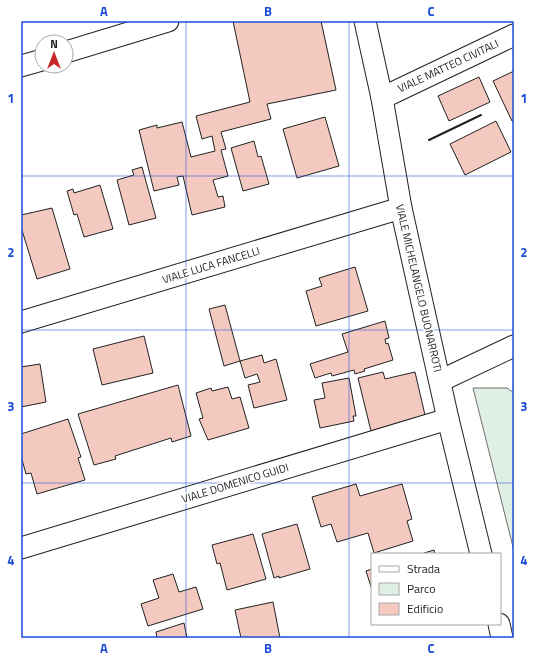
<svg xmlns="http://www.w3.org/2000/svg" width="535" height="659" viewBox="0 0 535 659" font-family="'Titillium Web',sans-serif">
<style>
.green{fill:#e0efe3;stroke:#6f6f6f}
.building{fill:#f3c9c0;stroke:#222}
.lines{fill:none;stroke-linecap:round;stroke-linejoin:round}
.minor-casing{stroke:#222;stroke-width:23}
.minor{stroke:#fff;stroke-width:21}
.wall{stroke:#222;stroke-width:2}
.grid{fill:none;stroke:#1d4ed8;stroke-width:1;stroke-opacity:0.55}
.labels{text-anchor:middle;dominant-baseline:central;stroke-width:3;stroke-linejoin:round;paint-order:stroke}
.street-label{font-size:11px;fill:#222;stroke:#fff}
.neatline{fill:none;stroke:#1d4ed8;stroke-width:1.5}
.grid-label{font-size:13px;text-anchor:middle;font-weight:bold;fill:#1d4ed8}
</style>
<rect width="100%" height="100%" fill="#fff"/>
<polygon class="green" points="473,388 507,388 514,393 514,551"/>
<g class="building">
<polygon points="233,21 321,21 336,90 267,104 271,119 221,132 226,149 221,150 228,176 213,180 218,197 223,196 225,207 192,215 183,176 177,177 179,185 154,191 139,130 157,125 157,128 182,122 191,157 215,151 212,136 202,139 196,116 250,102"/>
<polygon points="514,71 514,120 512,121 493,81"/>
<polygon points="479,77 490,102 449,121 438,96"/>
<polygon points="325,117 339,166 297,178 283,129"/>
<polygon points="496,121 511,152 465,175 450,144"/>
<polygon points="254,141 258,157 261,156 269,184 243,191 231,148"/>
<polygon points="142,167 156,218 129,225 117,180 134,175 132,170"/>
<polygon points="100,185 113,229 84,237 77,214 74,215 67,191 73,189 74,193"/>
<polygon points="52,208 70,269 37,279 21,227 21,215"/>
<polygon points="355,267 368,311 316,326 306,291 322,286 319,278"/>
<polygon points="225,305 240,361 224,366 209,309"/>
<polygon points="385,321 389,338 385,339 386,344 388,343 393,360 364,369 365,371 355,374 354,370 332,376 331,373 315,378 310,364 348,352 342,334"/>
<polygon points="144,336 153,373 102,385 93,349"/>
<polygon points="262,355 264,363 276,359 287,400 254,408 248,385 260,382 257,374 245,378 240,361"/>
<polygon points="40,364 46,402 21,407 21,367"/>
<polygon points="383,372 385,379 415,372 425,415 371,431 358,378"/>
<polygon points="349,378 356,416 353,416 354,421 320,428 314,400 325,398 322,383"/>
<polygon points="178,385 191,436 172,442 171,438 115,456 116,459 94,465 78,414"/>
<polygon points="228,387 232,399 240,397 249,428 208,440 199,419 203,418 196,393 211,388 212,391"/>
<polygon points="68,419 81,457 78,458 85,480 37,494 31,473 26,474 21,456 21,434"/>
<polygon points="356,484 360,496 402,484 412,519 407,521 413,541 374,553 368,533 337,542 331,524 321,527 312,497"/>
<polygon points="297,524 310,569 279,578 279,576 274,578 262,534"/>
<polygon points="253,534 266,579 227,590 220,563 217,564 212,545"/>
<polygon points="434,550 435,554 421,554"/>
<polygon points="372,569 372,590 366,571"/>
<polygon points="173,574 179,592 196,587 203,609 148,626 141,604 159,598 153,580"/>
<polygon points="273,602 280,638 241,638 235,610"/>
<polygon points="184,623 187,638 157,638 156,632"/>
</g>
<g class="lines">
<g class="minor-casing">
<g id="minor">
<polyline points="365,21 382,98 401,208 448,419 481,554"/>
<polyline points="66,52 168,21"/>
<polyline points="21,66 42,60"/>
<polyline points="382,98 514,35"/>
<polyline points="21,322 401,208"/>
<polyline points="440,381 514,346"/>
<polyline points="21,548 448,419"/>
<polyline points="499,624 502,638"/>
</g>
</g>
<use href="#minor" class="minor"/>
<polyline class="wall" points="429,140 481,115"/>
</g>
<path class="grid" d="M 186,21 L 186,638M 349,21 L 349,638M 21,176 L 514,176M 21,330 L 514,330M 21,483 L 514,483"/>
<g class="labels">
<g class="street-label">
<text transform="translate(448 66) rotate(-25)">VIALE MATTEO CIVITALI</text>
<text transform="translate(211 265) rotate(-17)">VIALE LUCA FANCELLI</text>
<text transform="translate(419 288) rotate(77)">VIALE MICHELANGELO BUONARROTI</text>
<text transform="translate(235 483) rotate(-17)">VIALE DOMENICO GUIDI</text>
</g>
</g>
<rect width="535" height="659" fill="none" stroke="#ffffff" stroke-width="44"/>
<rect x="371" y="553" width="130" height="72" fill="#ffffff" stroke="#a7a7a7"/>
<rect x="379" y="566" width="20" height="6" fill="#ffffff" stroke="#a7a7a7"/>
<text x="407" y="573" font-size="12" fill="#222222">Strada</text>
<rect x="379" y="583" width="20" height="12" fill="#e0efe3" stroke="#a7a7a7"/>
<text x="407" y="593" font-size="12" fill="#222222">Parco</text>
<rect x="379" y="603" width="20" height="12" fill="#f3c9c0" stroke="#a7a7a7"/>
<text x="407" y="613" font-size="12" fill="#222222">Edificio</text>
<g transform="translate(54 54)"><circle r="19" fill="#ffffff" stroke="#a7a7a7"/>
<path d="M0-3L7 15L0 10L-7 15Z" fill="#c62828"/>
<text y="-6" font-size="11" font-weight="bold" text-anchor="middle" fill="#222222">N</text>
</g>
<rect x="22" y="22" width="491" height="615" class="neatline"/>
<g class="grid-label">
<text x="104" y="16">A</text>
<text x="268" y="16">B</text>
<text x="431" y="16">C</text>
<text x="11" y="103">1</text>
<text x="524" y="103">1</text>
<text x="11" y="257">2</text>
<text x="524" y="257">2</text>
<text x="11" y="411">3</text>
<text x="524" y="411">3</text>
<text x="11" y="565">4</text>
<text x="524" y="565">4</text>
<text x="104" y="653">A</text>
<text x="268" y="653">B</text>
<text x="431" y="653">C</text>
</g>
</svg>
